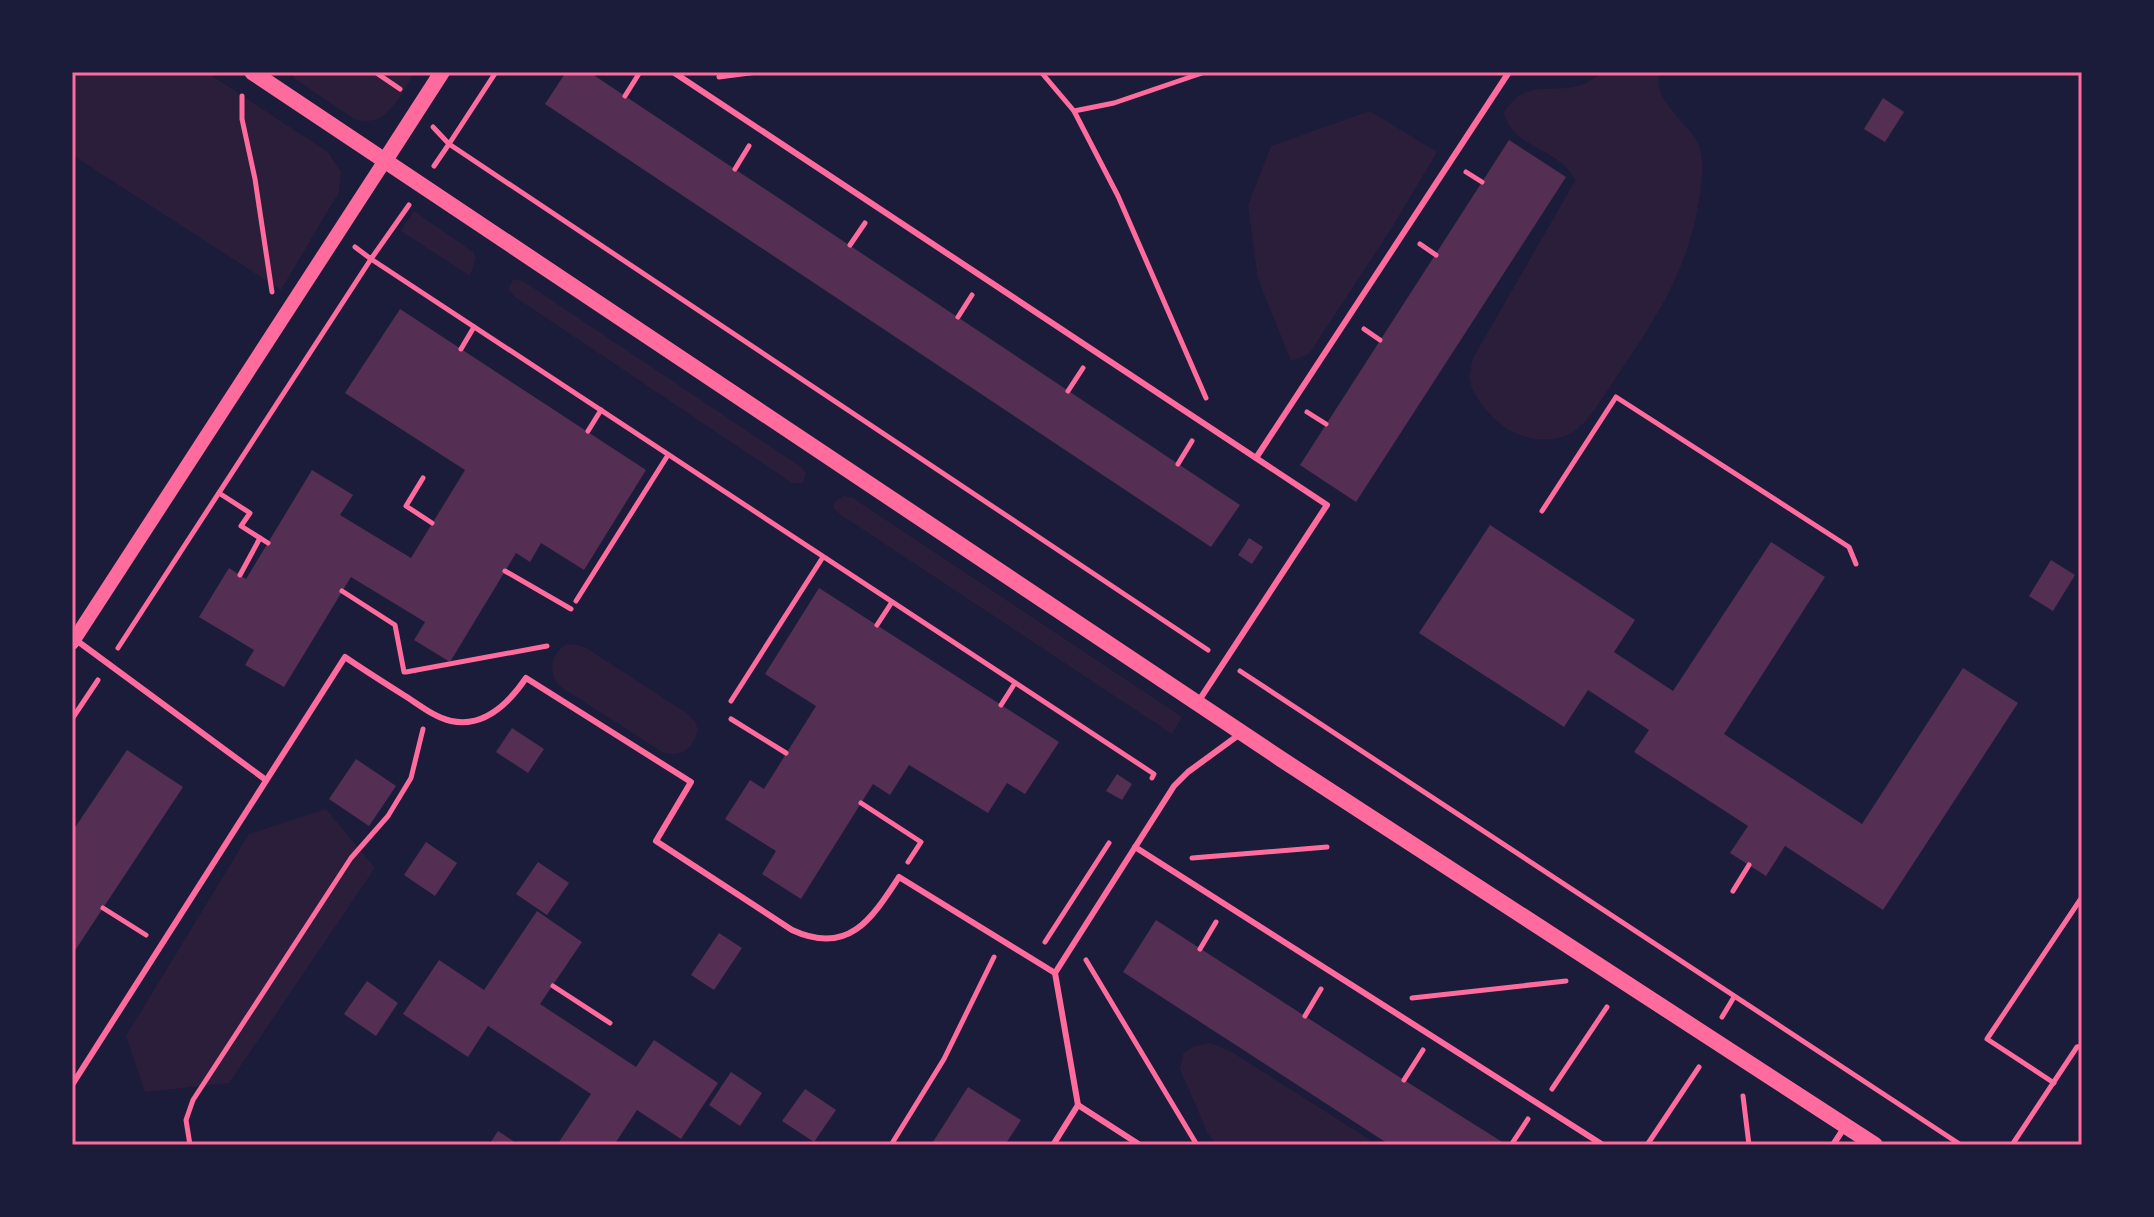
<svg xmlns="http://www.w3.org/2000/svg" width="2154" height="1217" viewBox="0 0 2154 1217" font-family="Roboto,sans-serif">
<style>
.green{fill:#2a1e3b}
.building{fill:#542f53}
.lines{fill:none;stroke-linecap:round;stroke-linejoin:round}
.path{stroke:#ff6b9d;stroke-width:5}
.service{stroke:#ff6b9d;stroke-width:6}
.tertiary{stroke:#ff6b9d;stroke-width:14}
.secondary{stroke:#ff6b9d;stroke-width:16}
.neatline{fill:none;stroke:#ff6b9d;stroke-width:3}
</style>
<rect width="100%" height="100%" fill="#1b1b3a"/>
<g class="green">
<polygon points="72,72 206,72 328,152 341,172 339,192 281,290 72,155"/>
<path d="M 291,72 L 415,72 C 400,95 387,130 354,119 L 295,79 Z"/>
<path d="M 1602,72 L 1660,72 C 1650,99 1687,121 1698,143 C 1703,153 1703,174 1701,185 C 1693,264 1656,319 1613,382 C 1601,399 1589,423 1571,433 C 1550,445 1520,439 1502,425 C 1490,416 1473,396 1470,382 C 1468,375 1472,365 1473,358 L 1575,181 C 1562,148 1513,150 1504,113 C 1529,69 1566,106 1602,72 Z"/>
<polygon points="1370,111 1437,152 1391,229 1309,354 1291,361 1258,279 1248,205 1271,146"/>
<polygon points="414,211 473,252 476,258 470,276 401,231"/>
<polygon points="517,279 526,283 801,467 806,472 803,483 792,483 515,297 508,289 512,281"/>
<polygon points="844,496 853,498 1182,717 1172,734 841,515 834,509 834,502"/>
<path d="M 567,644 L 578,645 L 588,649 L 688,714 L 695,721 L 698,730 C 693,747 684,757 664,753 L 561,687 C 547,674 550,654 567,644 Z"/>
<polygon points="326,809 375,868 229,1083 145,1092 126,1036 249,834"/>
<polygon points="1210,1043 1232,1052 1378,1145 1216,1145 1208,1134 1180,1069 1183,1054 1194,1046"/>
</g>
<g class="building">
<polygon points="566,72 589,72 1240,505 1211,547 545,104"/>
<polygon points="1883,98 1904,112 1885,142 1864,129"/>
<polygon points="1509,140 1566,177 1356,502 1300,465"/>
<polygon points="400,309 646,470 584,570 541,543 530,562 516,553 450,662 414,640 425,622 351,577 284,687 245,665 254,650 199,617 229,568 246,579 312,470 353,495 340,515 411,558 465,470 345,393"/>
<polygon points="1490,525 1635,620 1614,652 1673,691 1771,542 1825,577 1724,734 1862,824 1963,668 2018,703 1883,910 1785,846 1766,876 1730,853 1748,826 1634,752 1649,730 1588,690 1564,727 1419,633"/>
<polygon points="1249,538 1263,547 1252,564 1238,555"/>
<polygon points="2051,560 2075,575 2053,611 2029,596"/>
<polygon points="819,588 1059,742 1025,794 1007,783 988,813 909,765 890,795 873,784 801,899 762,874 776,851 725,819 750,780 764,789 816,706 765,674"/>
<polygon points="512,728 544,749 528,773 496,752"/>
<polygon points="127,750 183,787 72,955 72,832"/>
<polygon points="356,759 396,786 369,826 329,799"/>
<polygon points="1117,774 1132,784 1122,800 1106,791"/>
<polygon points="426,842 457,863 435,896 404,875"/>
<polygon points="538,862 569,883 547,915 516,894"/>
<polygon points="537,911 582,942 540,1004 636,1067 654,1040 718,1083 681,1139 637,1110 614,1145 557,1145 591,1094 488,1026 468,1057 403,1014 439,960 484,990"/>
<polygon points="1156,920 1404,1080 1507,1145 1390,1145 1123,972"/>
<polygon points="719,933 742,948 714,990 691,975"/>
<polygon points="367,981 398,1003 376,1036 344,1014"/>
<polygon points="731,1072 762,1093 740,1126 709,1105"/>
<polygon points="968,1087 1021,1120 1005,1145 931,1145"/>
<polygon points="805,1089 836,1110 814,1142 782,1121"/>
<polygon points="498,1131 519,1145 489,1145"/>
</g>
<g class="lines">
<g class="path">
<polyline points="375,72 400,89"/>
<polyline points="496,72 449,144 1208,650"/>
<polyline points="1041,72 1074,111 1118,196 1206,398"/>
<polyline points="719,77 757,72"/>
<polyline points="242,96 242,119 255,179 272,292"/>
<polyline points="625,96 640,72"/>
<polyline points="1074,111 1114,103 1205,72"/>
<polyline points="433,127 449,144 434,166"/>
<polyline points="735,169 749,146"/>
<polyline points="1466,172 1482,182"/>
<polyline points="1420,244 1436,255"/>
<polyline points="850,245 865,223"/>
<polyline points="355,247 371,259 409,205"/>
<polyline points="958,317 972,295"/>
<polyline points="1364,329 1380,340"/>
<polyline points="461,349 474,327"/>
<polyline points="1068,391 1083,368"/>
<polyline points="1307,412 1326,424"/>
<polyline points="588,431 601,410"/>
<polyline points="1178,464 1192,441"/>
<polyline points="423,478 406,506 432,523"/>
<polyline points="219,493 250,513 241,526 268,543"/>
<polyline points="1542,511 1616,397 1849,547 1856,564"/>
<polyline points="505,571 571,609"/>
<polyline points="240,575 260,538"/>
<polyline points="342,591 395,625 404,672"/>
<polyline points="576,601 668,455"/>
<polyline points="877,625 892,602"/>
<polyline points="118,648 371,259 1154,774 1152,778"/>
<polyline points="1240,671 1961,1145"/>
<polyline points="406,672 547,646"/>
<polyline points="731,701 823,557"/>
<polyline points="1001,705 1015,683"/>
<polyline points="72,719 98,680"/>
<polyline points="731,719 786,753"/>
<polyline points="861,803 921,842 908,862"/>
<polyline points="1192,858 1327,847"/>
<polyline points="1733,891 1749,865"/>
<polyline points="103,908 146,935"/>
<polyline points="1045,942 1109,843"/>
<polyline points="1200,949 1216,922"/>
<polyline points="1086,960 1197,1145"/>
<polyline points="553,986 610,1023"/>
<polyline points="1412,998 1566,981"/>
<polyline points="1305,1016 1321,989"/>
<polyline points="1722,1017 1734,997"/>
<polyline points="1404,1080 1423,1050"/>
<polyline points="2054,1083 1987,1039 2082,897"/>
<polyline points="1552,1089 1607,1007"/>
<polyline points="1743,1096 1749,1145"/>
<polyline points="190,1145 186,1120 193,1100 351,858 388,816 411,778 423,729"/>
<polyline points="891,1145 944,1059 994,957"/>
<polyline points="1511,1145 1528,1119"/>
<polyline points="1647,1145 1699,1067"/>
<polyline points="2012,1145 2077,1047 2082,1046"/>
</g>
<g class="service">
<polyline points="673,72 1327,505 1198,702"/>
<polyline points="1256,458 1509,72"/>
<polyline points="76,640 266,780"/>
<polyline points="1135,847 1603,1145"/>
<polyline points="1055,973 1078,1105"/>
<path d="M 72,1085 L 345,657 C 364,670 383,682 402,694 C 417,703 433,717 451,721 C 484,728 509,703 526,678 L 691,782 L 656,841 L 792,930 C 848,956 871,920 899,877 L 1055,973 L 1174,786 L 1188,772 L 1240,734"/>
<polyline points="1053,1145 1078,1105 1140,1145"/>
<polyline points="1833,1145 1844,1128"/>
</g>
<polyline class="tertiary" points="72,643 384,162"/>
<g class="secondary">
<polyline points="252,72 1281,759 1875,1145"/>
<polyline points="384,162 442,72"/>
</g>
</g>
<rect width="2154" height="1217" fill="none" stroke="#1b1b3a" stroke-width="148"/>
<rect x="74" y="74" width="2006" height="1069" class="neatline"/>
</svg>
